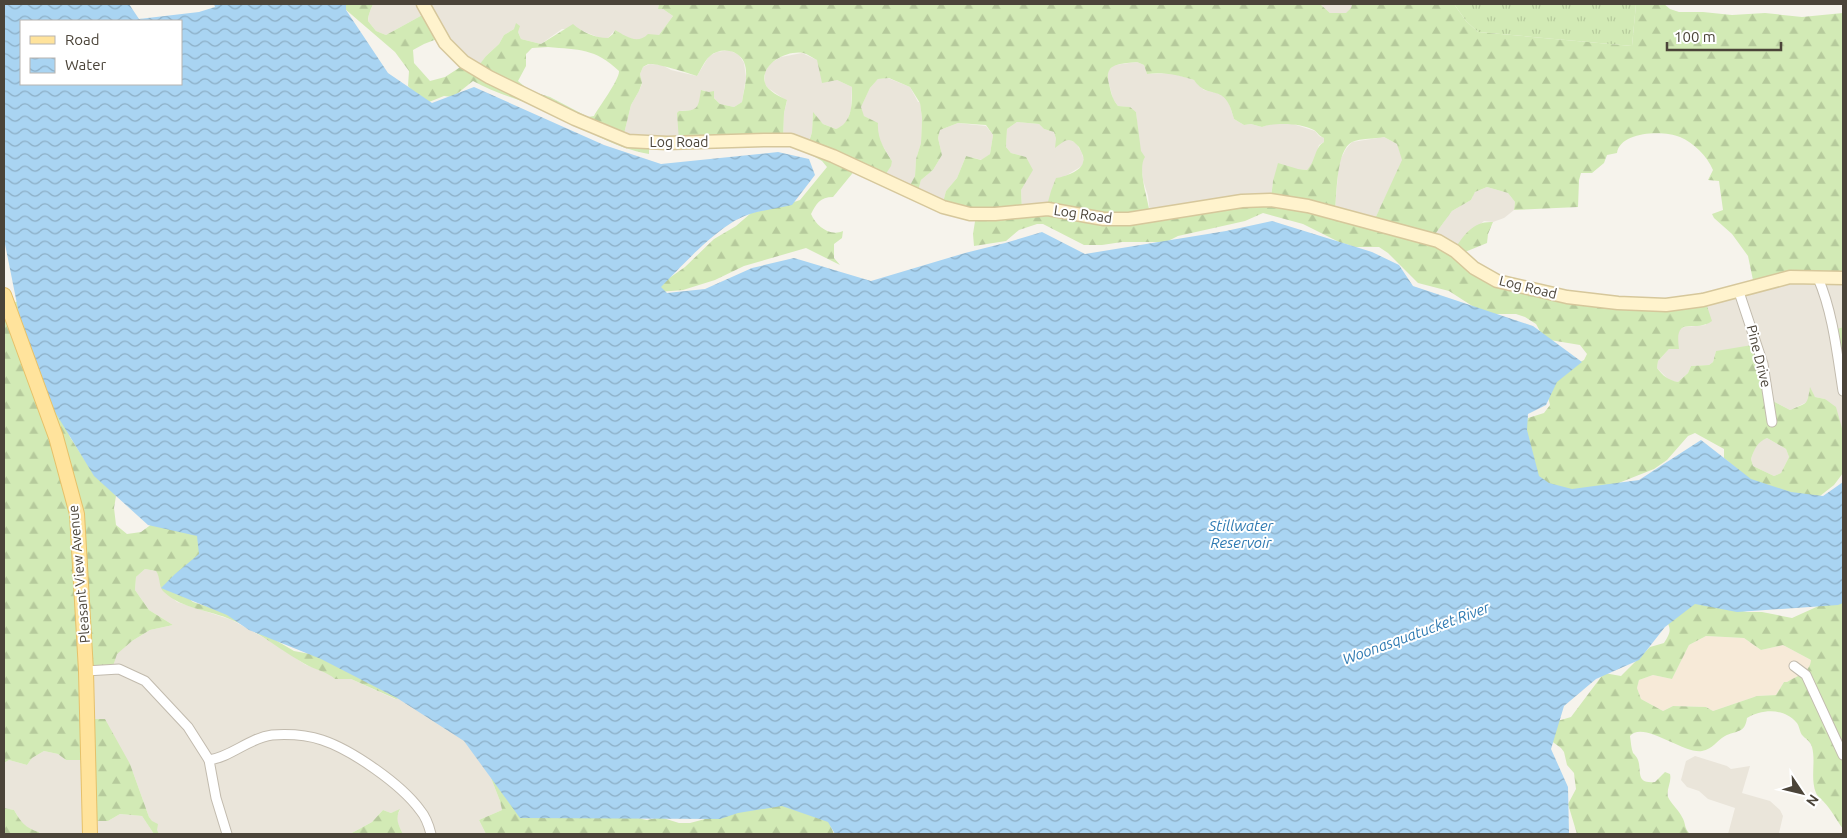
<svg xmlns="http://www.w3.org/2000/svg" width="1847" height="838" viewBox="0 0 1847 838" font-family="Ubuntu,sans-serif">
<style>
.residential{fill:#eae5da}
.commercial{fill:#f7ead8}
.grass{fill:url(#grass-tufts)}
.forest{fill:url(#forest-firs);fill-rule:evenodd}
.water{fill:url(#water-waves);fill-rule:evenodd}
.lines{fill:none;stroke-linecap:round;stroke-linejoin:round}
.street-casing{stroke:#c2bbae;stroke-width:11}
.secondary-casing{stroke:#d6c79b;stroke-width:15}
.primary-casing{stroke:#e6c16a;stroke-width:16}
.street{stroke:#fff;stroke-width:9}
.secondary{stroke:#fff3cd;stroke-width:12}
.primary{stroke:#ffe39c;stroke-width:14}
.labels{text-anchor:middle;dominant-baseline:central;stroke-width:4;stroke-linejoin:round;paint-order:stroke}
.street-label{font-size:14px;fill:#4b4439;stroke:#fff}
.water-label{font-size:15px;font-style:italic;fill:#2e7ab2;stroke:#fff}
</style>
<defs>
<pattern id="grass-tufts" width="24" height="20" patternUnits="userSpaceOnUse" patternTransform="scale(1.25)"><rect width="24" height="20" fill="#d2eab5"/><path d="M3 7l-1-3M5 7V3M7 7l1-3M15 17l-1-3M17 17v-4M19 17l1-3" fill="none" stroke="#b6ca9c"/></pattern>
<pattern id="forest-firs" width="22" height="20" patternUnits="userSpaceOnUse" patternTransform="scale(1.25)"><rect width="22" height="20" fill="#d2eab5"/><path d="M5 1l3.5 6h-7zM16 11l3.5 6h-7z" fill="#b6ca9c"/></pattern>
<pattern id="water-waves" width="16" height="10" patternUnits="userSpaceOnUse" patternTransform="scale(1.25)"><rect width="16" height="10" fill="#a9d4f2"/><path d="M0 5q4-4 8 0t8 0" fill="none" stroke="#8caec5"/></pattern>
</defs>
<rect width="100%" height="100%" fill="#f6f3ec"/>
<g class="residential">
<polygon points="373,4 659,4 658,9 663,9 673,16 659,35 638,41 626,37 615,30 608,38 600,38 578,29 562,29 541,44 521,39 518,32 514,29 504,35 499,44 486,56 476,70 426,13 386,35 376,31 368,21 369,14"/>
<polygon points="1320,4 1352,4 1351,8 1347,13 1330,13"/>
<polygon points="729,50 739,55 744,63 746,77 742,102 734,107 720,104 709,92 702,90 699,106 694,110 679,111 679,141 623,138 631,105 639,91 642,84 640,74 643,67 650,64 662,65 671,70 697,76 709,56 717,52"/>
<polygon points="802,53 817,60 837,80 852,87 851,110 847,121 841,127 836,129 823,124 813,113 812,132 808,144 783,140 784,113 787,101 768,88 765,84 765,72 771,63 781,57"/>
<polygon points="1137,62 1144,65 1147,74 1171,73 1194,80 1204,90 1219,93 1228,100 1234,119 1244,125 1251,124 1262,127 1270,124 1293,124 1315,131 1319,136 1324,138 1324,142 1319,145 1313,165 1307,170 1298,169 1273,181 1271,197 1150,214 1148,196 1143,180 1136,112 1128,107 1118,106 1113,99 1107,76 1108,71 1114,65"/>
<polygon points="888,78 910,87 918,102 920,102 922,118 921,143 916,159 915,176 907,191 882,180 892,161 881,143 877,131 878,124 864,116 861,111 861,106 870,88 878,79"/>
<polygon points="1017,122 1039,124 1044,129 1054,132 1056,139 1070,140 1076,143 1082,153 1084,161 1082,166 1062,178 1046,209 1022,210 1021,190 1026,157 1011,153 1006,147 1007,129"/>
<polygon points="958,123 986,126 993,135 990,154 982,160 966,156 957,178 946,191 942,206 917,195 921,180 933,170 942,155 938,138 940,130"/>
<polygon points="1384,137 1397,144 1403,160 1374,221 1335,210 1339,162 1346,149 1352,142"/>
<polygon points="1487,187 1508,193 1515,202 1514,210 1504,218 1493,222 1484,221 1454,250 1433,237 1452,211 1471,200 1475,192"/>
<polygon points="1843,279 1843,327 1834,330 1843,366 1843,432 1825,399 1815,397 1809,389 1810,398 1807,402 1790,410 1771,400 1725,351 1716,351 1713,362 1709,365 1691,366 1688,373 1678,382 1670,381 1657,368 1658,361 1669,349 1680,329 1685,327 1706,325 1704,297 1751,286"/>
<polygon points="1767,438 1786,449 1789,457 1781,473 1774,476 1753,466 1751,459 1754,450 1760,441"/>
<polygon points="145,569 156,571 160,577 161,587 177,602 232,620 268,640 306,665 328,673 336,679 351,679 395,699 403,697 467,740 491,778 500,801 502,810 479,820 486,834 403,834 397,822 397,816 400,810 391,813 383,810 372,822 350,834 159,834 149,817 130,764 88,719 83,678 132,641 150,630 173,625 149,610 135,590 136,577"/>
<polygon points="44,751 58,754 66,760 82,760 108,821 120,814 142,816 154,834 40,834 39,832 29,829 22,823 14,810 4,808 4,763 9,760 27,765 32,758"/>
<polygon points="1695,756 1727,766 1731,769 1750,766 1742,793 1770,801 1780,810 1783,816 1779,833 1728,834 1735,808 1708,799 1699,791 1687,787 1681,780 1686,761"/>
</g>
<polygon class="commercial" points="1706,636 1744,638 1761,650 1783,645 1811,660 1811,665 1805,673 1787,682 1784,682 1776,695 1757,696 1713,711 1706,707 1673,706 1663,711 1641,699 1637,688 1639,680 1653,675 1672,679 1689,645"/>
<polygon class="grass" points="1454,4 1636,4 1632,46 1478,32 1466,21"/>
<g class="forest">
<path d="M 344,4 L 373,4 C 371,9 368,15 368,21 L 376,31 L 386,35 L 426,13 L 442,37 L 424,44 L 413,50 L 414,63 L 430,81 L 445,77 L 465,64 L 476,69 L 486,56 L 499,44 L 504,35 L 514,29 L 516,23 L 520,26 L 518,32 L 521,39 L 541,44 L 573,24 C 582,32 595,38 608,38 L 613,34 L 615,30 C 626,36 637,45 648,34 L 659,35 L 673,16 L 663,9 L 658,9 L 659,4 L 1320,4 L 1330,13 L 1346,13 L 1351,8 L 1352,4 L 1454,4 L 1466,21 L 1478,32 L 1632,46 L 1636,4 L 1664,4 L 1670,9 L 1679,12 L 1703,12 L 1732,15 L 1765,13 L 1802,17 L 1843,13 L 1843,279 L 1754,285 L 1748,256 L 1732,234 L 1714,218 L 1712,214 L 1723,210 L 1719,181 L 1708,180 L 1713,170 C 1707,156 1694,143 1680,137 C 1664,130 1620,131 1617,153 L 1607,155 L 1604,163 L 1592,173 L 1581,173 L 1579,180 L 1578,207 L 1514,210 L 1515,202 L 1508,193 L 1487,187 L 1475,192 L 1471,200 L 1452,211 L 1433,237 L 1454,250 C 1464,235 1473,221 1493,222 L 1488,234 L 1487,243 L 1460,254 L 1479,271 L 1616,302 L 1704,297 L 1712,321 C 1694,334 1674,313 1679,349 L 1669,349 L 1658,361 L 1657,368 C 1663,376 1668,380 1678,382 L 1688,373 L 1691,366 L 1709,365 L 1713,362 L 1716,351 L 1758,344 L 1771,400 L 1790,410 C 1808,402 1807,406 1810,387 L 1815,397 L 1825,399 L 1836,407 L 1843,432 L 1843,473 L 1834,485 L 1820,496 L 1774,499 L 1724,458 L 1724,449 L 1695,433 L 1688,436 L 1667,460 L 1654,469 L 1606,488 L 1543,490 L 1523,431 L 1528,418 L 1544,413 L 1550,405 L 1548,397 L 1560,372 L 1584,360 L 1587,354 L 1580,345 L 1550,340 L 1541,333 L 1536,324 L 1525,317 L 1516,314 L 1491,314 L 1480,311 L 1449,291 L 1418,283 L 1388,253 L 1379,247 L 1356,247 L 1339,242 L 1303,224 L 1263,213 L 1245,221 L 1178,236 L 1166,242 L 1122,242 L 1102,245 L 1084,245 L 1043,224 L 1037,224 L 1019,230 L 1006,241 L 974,246 L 973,234 L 976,215 L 942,206 L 946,191 L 957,178 L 966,156 L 981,160 L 990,154 L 993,135 L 986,125 L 958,123 L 940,130 L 938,138 L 942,155 L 933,170 L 921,180 L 917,195 L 907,191 L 915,176 L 916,159 L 921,143 L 922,118 L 920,103 L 910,87 L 889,78 L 878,79 L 870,88 L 861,107 L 864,116 L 878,123 C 877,138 884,149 892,161 L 891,166 L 882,180 L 856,169 L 833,197 C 820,197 816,204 811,214 C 816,226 830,237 843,231 L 842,238 L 834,244 L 834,258 L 840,265 L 806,248 L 744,266 L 715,280 L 683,290 L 659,292 L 655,288 L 685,267 L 714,239 L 736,226 L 751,213 L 782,206 L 800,200 L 827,167 L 822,161 L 806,152 L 812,132 L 813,112 L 823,124 L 836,129 C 853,122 852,103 852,87 L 837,80 L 822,83 L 817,60 C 813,58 808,54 803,53 C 787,50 760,64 765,83 C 767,91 781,97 787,100 L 784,113 L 783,140 L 679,141 L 677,113 L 679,111 C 699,111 698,108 701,90 L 709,92 L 714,91 L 714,98 L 720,104 L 734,107 L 742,102 C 744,89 749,74 744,62 C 738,49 720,47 710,56 C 704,61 701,70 697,76 C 689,73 656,63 650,64 C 647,64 645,66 643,67 L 640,74 L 642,83 L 639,91 L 631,105 L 623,138 L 649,143 L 649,154 C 615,149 579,125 547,111 C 523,100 496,94 473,81 L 453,97 L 444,96 L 424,104 L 408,86 L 409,71 L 395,52 L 345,9 ZM 548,47 C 579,50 595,48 619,71 C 620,79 599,107 594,116 L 588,117 L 550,97 L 530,91 L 518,81 L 526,66 L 526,54 L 532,48 ZM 1137,62 L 1144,65 L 1147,74 C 1164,72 1177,75 1194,80 C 1209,102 1225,80 1234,119 L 1244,125 L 1251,124 L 1262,127 C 1275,122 1302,123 1314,130 C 1318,133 1319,136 1324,138 L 1324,142 C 1314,148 1316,161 1307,170 L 1298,169 L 1278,163 L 1273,181 L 1271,198 L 1150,214 C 1148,199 1137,169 1145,157 L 1141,151 L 1136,112 L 1130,107 L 1118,106 C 1112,99 1111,92 1109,84 C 1103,62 1122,64 1137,62 ZM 1017,122 L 1039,124 L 1044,129 L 1054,132 L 1056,139 L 1055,148 C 1059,145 1064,140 1069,140 C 1074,141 1076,144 1079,147 C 1081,152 1085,157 1083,162 C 1082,171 1064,177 1056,178 L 1051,191 L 1046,209 L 1022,210 L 1021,190 L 1033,170 L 1026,157 L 1011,153 L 1006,147 L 1007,129 ZM 1384,137 L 1397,144 L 1402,160 L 1374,221 L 1335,210 C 1337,194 1336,150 1352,142 C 1361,138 1375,139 1384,137 ZM 1767,438 L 1786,449 L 1789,457 L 1781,473 L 1774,476 L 1753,466 L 1751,459 C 1754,450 1757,442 1767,438 Z"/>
<path d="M 18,301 L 70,437 L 84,459 L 116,496 L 114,508 L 116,525 L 127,534 L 141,532 L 156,521 L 200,529 L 201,552 L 179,590 L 193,602 L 233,615 L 294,651 L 310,654 L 326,654 L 403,697 L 396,699 L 351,679 L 335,679 C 326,671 315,670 305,664 C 280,650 258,631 232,620 C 210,610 182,609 164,592 C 158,587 161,578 156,571 L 145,569 L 136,577 L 135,590 L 149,610 L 173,625 L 150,630 L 132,641 L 117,654 L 112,669 L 84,669 L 88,719 L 105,719 L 130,764 L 149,817 L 152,821 L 158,824 L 157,830 L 159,834 L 154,834 L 142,816 L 120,814 L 108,821 L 87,821 L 82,760 L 66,760 L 58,754 L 44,751 L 32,758 L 27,765 L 9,760 L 4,763 L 4,307 Z"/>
<polygon points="1843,327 1843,366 1834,330"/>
<path d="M 1843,595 L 1843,829 C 1836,820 1832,810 1823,801 C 1821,799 1817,796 1816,793 C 1810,778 1816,762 1812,747 C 1810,741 1807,740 1803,736 C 1799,732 1800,726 1796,722 C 1784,708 1762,709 1747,718 C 1745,734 1736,730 1725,736 C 1716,741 1713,749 1702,751 C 1683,754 1643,720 1630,736 C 1631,742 1631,748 1633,753 C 1635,755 1637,757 1638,760 C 1642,771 1635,784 1655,782 L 1665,772 L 1670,774 C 1672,782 1666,789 1668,797 C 1671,804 1679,810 1682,817 C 1686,823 1684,829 1690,834 L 1577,834 L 1568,804 L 1576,789 L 1574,773 L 1567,765 L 1564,752 L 1561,748 L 1550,740 L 1554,722 L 1571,717 L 1604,673 L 1621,676 L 1650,647 L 1664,643 C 1670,633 1672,630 1666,620 L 1704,596 L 1734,609 L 1747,612 L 1762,612 L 1792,618 ZM 1706,636 L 1744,638 L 1761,650 L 1783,645 L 1811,660 C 1810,673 1797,676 1787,682 L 1784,682 L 1776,695 L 1757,696 L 1713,711 L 1706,707 L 1673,706 L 1663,711 L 1641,699 L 1637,688 L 1639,680 L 1653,675 L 1672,679 L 1689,645 Z"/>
<polygon points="491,778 617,814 647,820 660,817 679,823 690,823 720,815 747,791 822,813 829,822 834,834 486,834 479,820 502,810 500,801"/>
<path d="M 4,808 L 14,810 C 21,822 25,828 39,832 L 40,834 L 4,834 Z"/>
<path d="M 400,809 C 395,819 398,824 403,834 L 350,834 L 372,822 L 383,810 L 391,813 Z"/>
</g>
<path class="water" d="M 4,4 L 129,4 L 139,19 L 199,12 L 215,7 L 214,4 L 346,4 L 346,10 L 388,73 L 432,103 L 474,87 L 604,145 L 661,164 L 778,152 L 809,159 L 815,175 L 792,205 C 779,208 764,210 750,214 C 720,223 683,265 661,287 L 667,293 L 705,289 L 752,268 L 794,258 L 871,281 L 965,253 L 1005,243 L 1042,232 L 1085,254 L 1226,231 L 1272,221 L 1372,252 L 1399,265 L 1413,286 L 1533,326 L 1582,362 L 1557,382 L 1546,405 L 1528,414 L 1527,430 L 1539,476 L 1549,483 L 1572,489 L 1639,480 L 1701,440 L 1751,479 L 1791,492 L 1823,496 L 1843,482 L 1843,603 L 1838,605 L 1737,612 L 1695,604 L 1665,627 L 1639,660 L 1596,679 L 1564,706 L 1551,749 L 1568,787 L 1569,834 L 835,834 L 828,822 L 782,806 L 738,813 L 720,819 L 520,818 L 464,741 L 397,698 L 321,659 L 249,630 L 227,615 L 161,588 L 175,574 L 199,554 L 197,536 L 148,525 L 94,476 L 55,412 L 19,314 L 4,239 ZM 21,21 L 181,21 L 181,84 L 21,84 Z"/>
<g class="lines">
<g class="street-casing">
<g id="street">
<path d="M 1818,278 C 1833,313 1837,353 1843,391"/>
<polyline points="1739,292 1763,364 1772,422"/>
<polyline points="1794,666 1806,675 1843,755"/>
<polyline points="86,671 119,669 145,681 188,727 209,760"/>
<path d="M 227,834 L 216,798 L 209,760 C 231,757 249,738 272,735 C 288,734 307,735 322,740 C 352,750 401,784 420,810 C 426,817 429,826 431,834"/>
</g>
</g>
<g class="secondary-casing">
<polyline id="secondary" points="423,4 445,43 464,62 489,77 575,119 628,141 667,143 764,140 791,140 833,156 943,207 970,214 995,214 1048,209 1104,219 1129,219 1242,201 1270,200 1308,206 1438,241 1455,251 1474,268 1497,281 1567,297 1618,303 1666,305 1703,300 1790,277 1843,278"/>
</g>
<g class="primary-casing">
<polyline id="primary" points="4,295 56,437 77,514 86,671 90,834"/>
</g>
<use href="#street" class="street"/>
<use href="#secondary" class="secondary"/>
<use href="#primary" class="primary"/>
</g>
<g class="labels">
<g class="street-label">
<text x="679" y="142">Log Road</text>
<text transform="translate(1083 214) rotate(8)">Log Road</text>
<text transform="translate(1528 287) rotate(14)">Log Road</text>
<text transform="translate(1759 356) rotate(76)">Pine Drive</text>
<text transform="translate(79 574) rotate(-95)">Pleasant View Avenue</text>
</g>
<g class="water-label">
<text x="1241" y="525">Stillwater<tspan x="1241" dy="17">Reservoir</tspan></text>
<text transform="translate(1416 633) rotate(-20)">Woonasquatucket River</text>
</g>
</g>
<rect width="1847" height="838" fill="none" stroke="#4b4439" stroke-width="10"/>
<rect x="20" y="20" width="162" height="65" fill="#ffffff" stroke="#b7b4b0"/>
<rect x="30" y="36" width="25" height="8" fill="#ffe39c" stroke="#b7b4b0"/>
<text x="65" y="45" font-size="15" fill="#4b4439">Road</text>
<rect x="30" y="58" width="25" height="15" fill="url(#water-waves)" stroke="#b7b4b0"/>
<text x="65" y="70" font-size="15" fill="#4b4439">Water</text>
<g transform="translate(1802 793) rotate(125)" stroke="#ffffff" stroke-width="4" paint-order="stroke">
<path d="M0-4L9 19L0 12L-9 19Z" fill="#4b4439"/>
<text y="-8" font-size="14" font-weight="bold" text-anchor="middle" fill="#4b4439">N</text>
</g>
<path d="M1667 42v8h114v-8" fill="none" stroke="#4b4439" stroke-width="2.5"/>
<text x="1674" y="42" font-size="15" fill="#4b4439" stroke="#ffffff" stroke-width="4" paint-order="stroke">100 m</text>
</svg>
